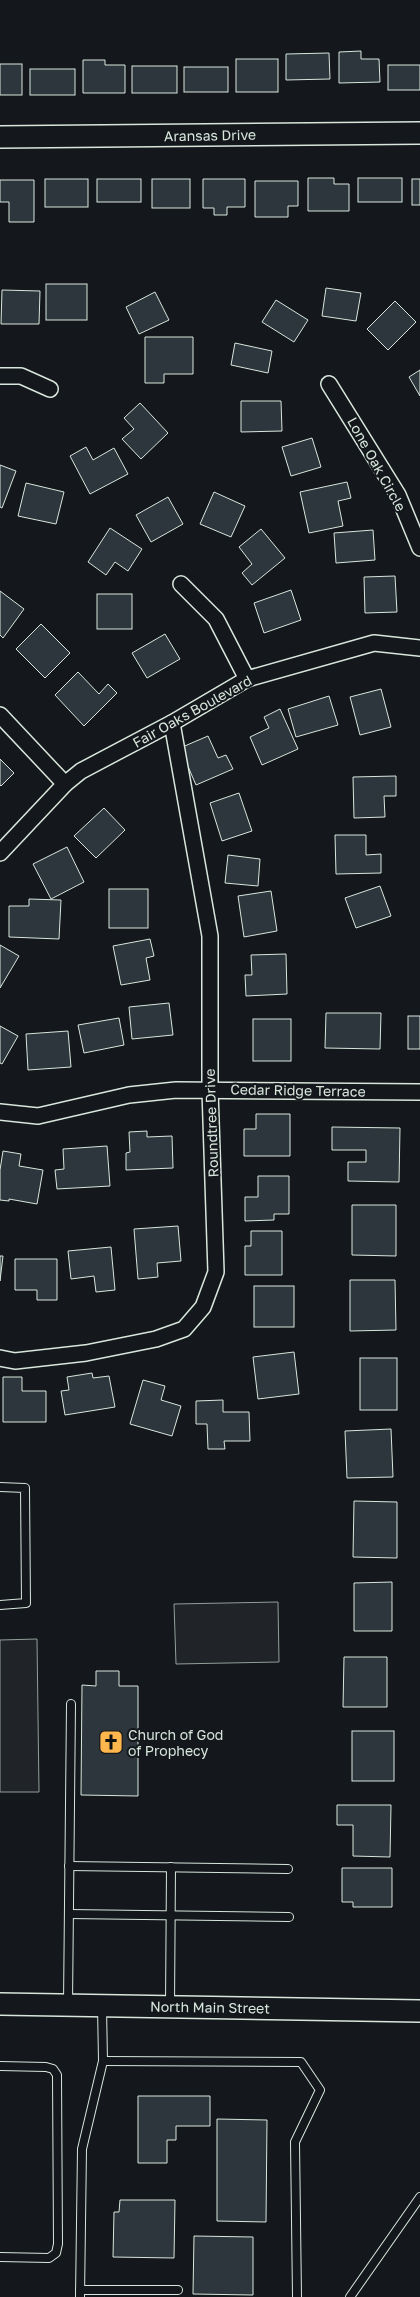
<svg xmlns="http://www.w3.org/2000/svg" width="420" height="2297" viewBox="0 0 420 2297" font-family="'Golos Text',sans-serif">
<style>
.green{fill:#202428;stroke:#939e99}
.building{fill:#2c363c;stroke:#d8e6dc}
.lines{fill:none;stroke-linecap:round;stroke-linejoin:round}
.lane-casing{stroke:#d8e6dc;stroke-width:10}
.street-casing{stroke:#d8e6dc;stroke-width:18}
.secondary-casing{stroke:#d8e6dc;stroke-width:24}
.lane{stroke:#14181c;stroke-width:8}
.street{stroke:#14181c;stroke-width:15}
.secondary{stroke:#14181c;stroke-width:21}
.labels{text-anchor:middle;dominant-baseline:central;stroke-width:4;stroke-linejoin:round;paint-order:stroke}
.street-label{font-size:14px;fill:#d8e6dc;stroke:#14181c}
.poi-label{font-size:14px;fill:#d8e6dc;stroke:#14181c;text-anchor:start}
</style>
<rect width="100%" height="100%" fill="#14181c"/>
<g class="green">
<polygon points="278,1602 279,1662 176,1664 174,1604"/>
<polygon points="37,1639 39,1792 0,1792 0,1640"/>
</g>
<g class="building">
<polygon points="361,51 361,59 379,59 380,82 339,83 339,52"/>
<polygon points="329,53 330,79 286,80 286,54"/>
<rect x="236" y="59" width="42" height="33"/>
<polygon points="83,60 105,60 105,65 125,65 125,93 83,93"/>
<rect x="0" y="64" width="22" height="31"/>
<rect x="388" y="65" width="32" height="25"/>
<rect x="132" y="66" width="45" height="27"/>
<rect x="184" y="67" width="44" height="25"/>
<rect x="30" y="69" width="45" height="26"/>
<polygon points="308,178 334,178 334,184 349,184 349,211 308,211"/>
<rect x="358" y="178" width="44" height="24"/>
<rect x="45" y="179" width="43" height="28"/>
<rect x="97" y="179" width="44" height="23"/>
<rect x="152" y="179" width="38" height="29"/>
<polygon points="203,179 245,179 245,207 227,207 227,215 214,215 214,208 203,208"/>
<rect x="412" y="179" width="8" height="26"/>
<polygon points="0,180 34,180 34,222 9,222 9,202 0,202"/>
<polygon points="255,181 298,181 298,206 288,206 288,217 255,217"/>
<rect x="46" y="284" width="41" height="36"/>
<polygon points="326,288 361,293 356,321 322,316"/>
<polygon points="2,290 40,291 39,324 1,324"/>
<polygon points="155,292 169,320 139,334 126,307"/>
<polygon points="276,300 308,320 294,342 262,322"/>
<polygon points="395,301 416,322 388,350 367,329"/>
<polygon points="145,337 193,337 193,374 164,374 164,383 145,383"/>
<polygon points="235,343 272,351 268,373 231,365"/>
<polygon points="420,370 420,396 409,377"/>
<polygon points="241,401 281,401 282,431 241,432"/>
<polygon points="140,403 168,433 141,459 122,439 134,429 124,418"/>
<polygon points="312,438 321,467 291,476 282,447"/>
<polygon points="86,447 93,460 114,448 128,474 90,494 70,456"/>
<polygon points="0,465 16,471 2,508 0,507"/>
<polygon points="347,482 351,498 338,501 343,526 309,533 300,492"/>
<polygon points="26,483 64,492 56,524 18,516"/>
<polygon points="214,492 245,506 231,537 200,524"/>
<polygon points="168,497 183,524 151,542 136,515"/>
<polygon points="110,528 142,549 128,571 115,562 106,575 88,562"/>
<polygon points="261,529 285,558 252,585 242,573 252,564 239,547"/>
<polygon points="373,530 375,560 336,563 334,533"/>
<polygon points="395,576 397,612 365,613 364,577"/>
<polygon points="291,590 301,620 264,633 254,603"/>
<polygon points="0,591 24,609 3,638 0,635"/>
<rect x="97" y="594" width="35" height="35"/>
<polygon points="41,624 70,653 45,678 16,649"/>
<polygon points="165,634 180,659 147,678 132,653"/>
<polygon points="78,672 99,694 108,684 117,693 84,726 55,695"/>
<polygon points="381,689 391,727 360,735 350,697"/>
<polygon points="329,696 338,725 296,737 288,709"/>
<polygon points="280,709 298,749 262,765 250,737 269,728 264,717"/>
<polygon points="208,736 218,758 226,755 233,769 196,785 180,748"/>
<polygon points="0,759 14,773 1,786 0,785"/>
<polygon points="396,776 396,796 384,796 385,817 354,818 353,777"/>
<polygon points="239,793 252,831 222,841 210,803"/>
<polygon points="104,808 125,830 96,858 74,836"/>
<polygon points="335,835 366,835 366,855 381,854 381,873 336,874"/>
<polygon points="67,847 84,882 51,899 33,864"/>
<polygon points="228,855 260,859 258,886 225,883"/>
<polygon points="380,886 391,916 356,928 345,898"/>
<rect x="109" y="889" width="39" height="39"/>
<polygon points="271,891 277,931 244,937 238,896"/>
<polygon points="29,899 61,900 59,939 9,937 9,906 29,906"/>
<polygon points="150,939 154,956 146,958 150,980 121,985 113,946"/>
<polygon points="0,945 19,956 0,988"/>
<polygon points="286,954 287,994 246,996 245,975 252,975 251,955"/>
<polygon points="169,1003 173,1035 132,1039 129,1007"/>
<polygon points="326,1013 381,1013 380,1049 325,1048"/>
<rect x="408" y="1016" width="12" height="33"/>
<polygon points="119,1018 124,1045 84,1053 78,1025"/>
<rect x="253" y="1019" width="38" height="42"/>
<polygon points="0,1026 18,1036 2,1064 0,1063"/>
<polygon points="68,1031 71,1067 28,1070 26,1034"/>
<polygon points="256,1114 290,1114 290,1156 244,1156 244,1129 256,1129"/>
<polygon points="332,1127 400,1128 399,1182 348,1181 348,1162 366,1162 366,1150 332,1150"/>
<polygon points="147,1131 147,1137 172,1136 173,1168 126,1170 126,1153 130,1152 129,1132"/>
<polygon points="107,1146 110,1186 57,1189 55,1170 64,1169 63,1149"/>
<polygon points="3,1151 21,1154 19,1166 43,1170 37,1204 9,1199 9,1201 0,1200 0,1170"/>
<polygon points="258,1176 289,1176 289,1214 274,1214 274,1220 245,1221 245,1197 258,1197"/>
<polygon points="352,1205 396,1205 396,1256 352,1255"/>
<polygon points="178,1226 181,1261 157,1263 158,1277 138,1279 134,1229"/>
<polygon points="251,1231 282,1231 282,1275 245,1275 245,1246 251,1246"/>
<polygon points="111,1247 115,1290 96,1292 94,1276 71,1279 68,1251"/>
<polygon points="0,1256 3,1256 0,1281"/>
<polygon points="15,1259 57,1259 57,1300 37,1300 37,1290 15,1290"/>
<polygon points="350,1280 395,1280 396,1330 350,1331"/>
<rect x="254" y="1286" width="40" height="41"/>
<polygon points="294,1352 299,1394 258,1399 253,1357"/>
<rect x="360" y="1358" width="37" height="52"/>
<polygon points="92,1373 93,1378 109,1376 115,1407 65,1415 61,1391 69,1390 67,1377"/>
<polygon points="3,1377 22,1377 22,1391 46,1391 46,1422 3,1422"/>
<polygon points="143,1380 165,1386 161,1400 181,1406 172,1436 130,1424"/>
<polygon points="223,1400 223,1412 249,1412 250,1441 224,1441 225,1449 208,1449 207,1424 196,1424 196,1401"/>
<polygon points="391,1429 393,1477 347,1478 345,1431"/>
<polygon points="354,1501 397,1502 397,1558 353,1557"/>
<polygon points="392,1582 392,1631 354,1631 354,1583"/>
<polygon points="344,1657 387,1657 387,1707 343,1707"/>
<polygon points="96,1671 119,1671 119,1686 138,1686 138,1796 81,1795 82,1685 96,1686"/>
<rect x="352" y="1731" width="42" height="50"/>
<polygon points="337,1805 391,1805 390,1857 353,1856 353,1825 337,1825"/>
<polygon points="342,1868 392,1868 392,1907 353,1907 353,1902 342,1902"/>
<polygon points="138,2096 210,2096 210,2126 176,2126 176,2140 167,2140 167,2163 138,2163"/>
<polygon points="217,2119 267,2120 266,2222 217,2221"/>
<polygon points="120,2200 175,2200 174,2258 113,2257 114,2212 119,2212"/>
<polygon points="194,2236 253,2237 253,2295 193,2294"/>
</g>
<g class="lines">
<g class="lane-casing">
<g id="lane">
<polyline points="0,1487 25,1488 26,1603 0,1605"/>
<polyline points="69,1866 288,1869"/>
<polyline points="69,1914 289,1917"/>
<polyline points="68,2004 71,1704"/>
<polyline points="170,2005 171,1867"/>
<polyline points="103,2061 301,2062 320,2090 295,2142 297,2297"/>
<polyline points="0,2066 46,2067 53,2069 57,2075 58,2244 56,2253 49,2258 0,2257"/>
<polyline points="80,2290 178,2290"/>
<polyline points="80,2297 82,2149 103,2061 102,2006"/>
<polyline points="350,2297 420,2197"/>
</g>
</g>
<g class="street-casing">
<g id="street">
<polyline points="0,376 21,376 50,389"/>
<polyline points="329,384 398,495 420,548"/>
<polyline points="181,584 216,619 247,679"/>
<polyline points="0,715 65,784"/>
<polyline points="0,853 65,784 81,771 172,723 247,679 374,643 420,648"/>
<polyline points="0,1112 38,1116 129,1095 176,1090 420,1092"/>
<polyline points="0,1358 15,1361 86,1353 156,1339 184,1329 203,1307 216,1272 210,1090 210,936 172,723"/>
</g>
</g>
<g class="secondary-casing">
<g id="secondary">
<polyline points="0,137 420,133"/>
<polyline points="0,2004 420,2011"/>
</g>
</g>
<use href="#lane" class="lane"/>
<use href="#street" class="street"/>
<use href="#secondary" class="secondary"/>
</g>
<defs>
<g id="church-square" transform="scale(1.25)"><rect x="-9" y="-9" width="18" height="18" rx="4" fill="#ffb74d" stroke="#14181c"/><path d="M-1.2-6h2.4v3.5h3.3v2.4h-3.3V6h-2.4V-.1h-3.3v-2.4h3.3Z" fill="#111"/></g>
</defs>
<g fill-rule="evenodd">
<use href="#church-square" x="111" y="1742"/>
</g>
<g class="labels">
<g class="street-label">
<text transform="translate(210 135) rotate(-1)">Aransas Drive</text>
<text transform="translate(377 464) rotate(61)">Lone Oak Circle</text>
<text transform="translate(192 711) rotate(-29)">Fair Oaks Boulevard</text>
<text transform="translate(298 1090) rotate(1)">Cedar Ridge Terrace</text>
<text transform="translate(211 1123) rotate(-92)">Roundtree Drive</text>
<text transform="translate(210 2007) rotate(1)">North Main Street</text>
</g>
<g class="poi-label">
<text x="128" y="1734">Church of God<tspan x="128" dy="16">of Prophecy</tspan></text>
</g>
</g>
</svg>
